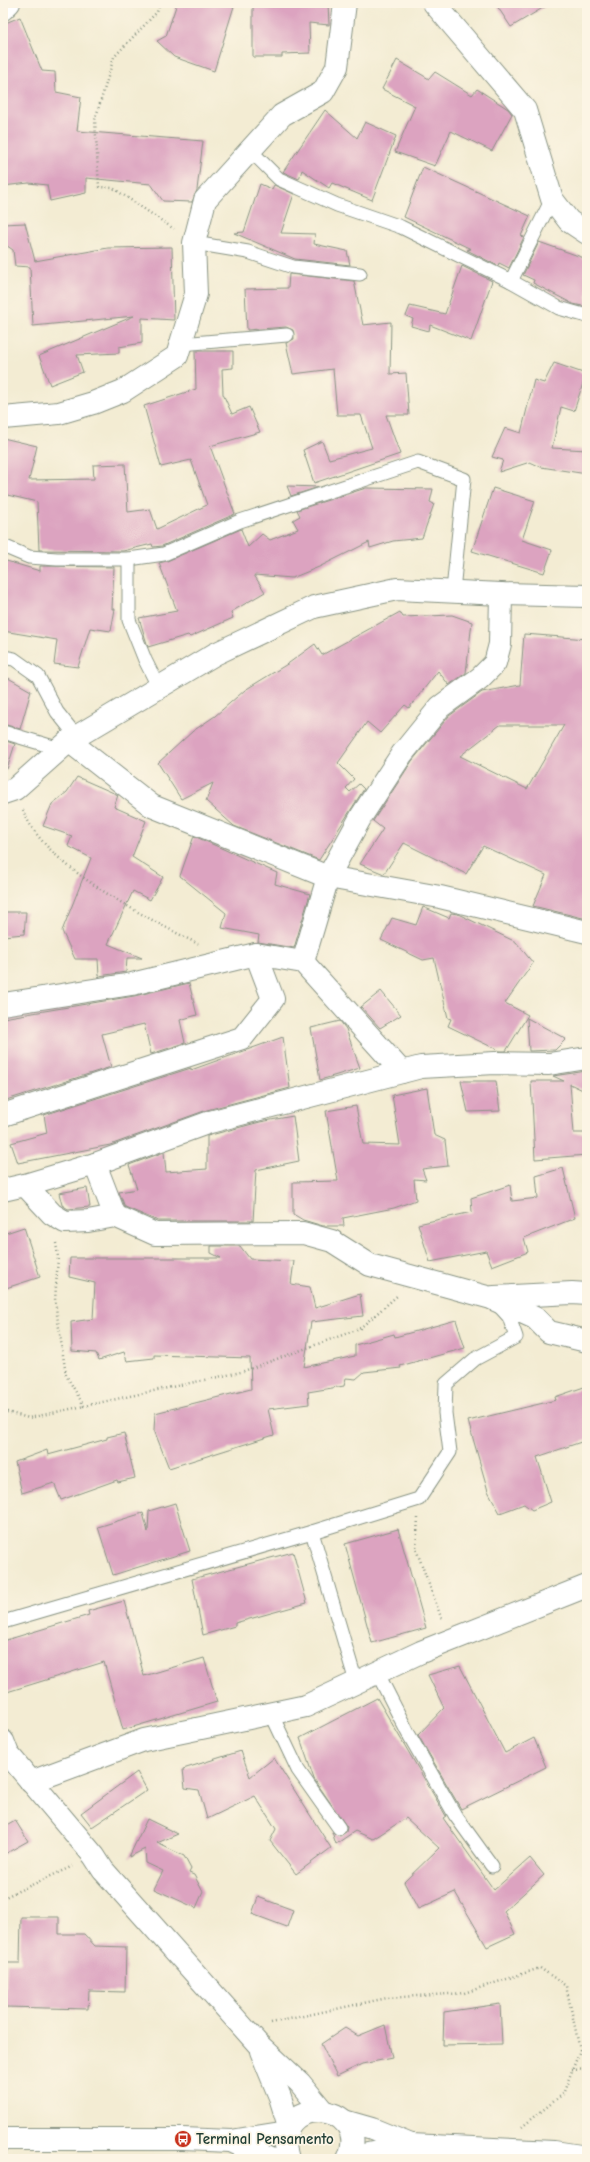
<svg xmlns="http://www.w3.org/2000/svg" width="590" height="2162" viewBox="0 0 590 2162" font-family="'Comic Neue',sans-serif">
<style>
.building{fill:#dca3c0;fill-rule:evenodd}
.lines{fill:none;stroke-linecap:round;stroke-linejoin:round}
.service-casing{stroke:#899484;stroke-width:15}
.minor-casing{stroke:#899484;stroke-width:24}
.tertiary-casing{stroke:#899484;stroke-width:24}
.path{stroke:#899484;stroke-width:2.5;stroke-dasharray:1 3;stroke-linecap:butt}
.service{stroke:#fff;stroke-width:13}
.minor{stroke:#fff;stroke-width:22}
.tertiary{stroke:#fff;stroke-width:22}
.labels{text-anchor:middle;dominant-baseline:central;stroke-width:3.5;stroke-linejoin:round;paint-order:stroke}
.poi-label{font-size:15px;font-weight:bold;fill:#1f3d34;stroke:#fcf5e5;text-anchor:start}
</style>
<rect width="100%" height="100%" fill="#fcf5e5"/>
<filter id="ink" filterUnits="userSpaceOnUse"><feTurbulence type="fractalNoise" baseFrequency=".025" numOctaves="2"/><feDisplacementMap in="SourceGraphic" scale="8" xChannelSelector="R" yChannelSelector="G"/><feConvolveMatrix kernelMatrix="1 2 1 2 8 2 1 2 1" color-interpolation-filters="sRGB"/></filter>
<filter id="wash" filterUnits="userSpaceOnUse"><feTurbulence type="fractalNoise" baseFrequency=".012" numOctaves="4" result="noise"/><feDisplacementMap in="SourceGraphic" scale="16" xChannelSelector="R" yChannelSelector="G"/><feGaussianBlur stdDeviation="0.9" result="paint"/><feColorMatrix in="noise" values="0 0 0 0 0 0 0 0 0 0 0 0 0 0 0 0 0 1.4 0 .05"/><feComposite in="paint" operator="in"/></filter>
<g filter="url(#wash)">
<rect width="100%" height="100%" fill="#f3ecd3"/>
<g id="blocks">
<g class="building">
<polygon points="177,3 235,3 214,71 174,57 157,41 166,36"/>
<polygon points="253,3 328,3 329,25 309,23 310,53 282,54 282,57 253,57"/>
<polygon points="495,3 551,3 511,27"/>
<polygon points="20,17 42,71 55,72 56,92 81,97 77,131 203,141 197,190 192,202 163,201 151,184 86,178 86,193 50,201 47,185 29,183 3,186 3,24"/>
<polygon points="397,60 429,79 435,72 472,95 477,89 508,109 512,114 492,151 451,131 435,166 395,152 415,106 382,89"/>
<polygon points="325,110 357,138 365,122 396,136 372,200 332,183 329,188 302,170 299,179 283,172"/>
<polygon points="423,167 530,216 521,236 524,237 509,268 499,263 498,266 467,250 471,249 404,217"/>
<polygon points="260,184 272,189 274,185 294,194 281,233 315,234 314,244 347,251 350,265 295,259 234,233 244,232"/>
<polygon points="25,223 35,261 108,248 172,247 174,320 142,318 142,343 119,347 119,353 77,355 83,372 50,385 39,356 134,316 33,326 30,267 15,266 13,250 3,243 3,224"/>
<polygon points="539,242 587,259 587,307 573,304 533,283 534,280 523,275"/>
<polygon points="462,266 492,281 471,341 430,325 429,331 411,326 413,319 406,316 410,306 445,314"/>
<polygon points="289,274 354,281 363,325 391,322 390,374 406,373 409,415 386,415 400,454 314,483 303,450 322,441 329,459 372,448 361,415 337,415 333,369 293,374 286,343 294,339 293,330 286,327 247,330 245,289 288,288"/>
<polygon points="195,351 233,351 233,368 222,369 223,394 232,414 249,407 260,432 210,446 235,514 162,546 153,547 152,544 123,551 39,550 37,502 3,494 3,438 37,446 29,480 94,479 93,465 125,464 128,512 150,509 157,529 207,505 191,460 161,467 144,406 196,389"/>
<polygon points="554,363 586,374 574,411 561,407 552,448 587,450 587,474 541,467 530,462 499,472 503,460 492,457 505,428 521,433 534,380 544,383"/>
<polygon points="287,486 319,487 291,496"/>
<polygon points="366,488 433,489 430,502 434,504 422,538 393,541 370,548 369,542 319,567 292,578 254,575 265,592 231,612 233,618 190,637 188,635 148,647 139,618 177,611 159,563 167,561 241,529 248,547 262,534 270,540 298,529 293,520 300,516 297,510"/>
<polygon points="493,488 535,501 522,540 552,550 544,573 472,551"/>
<polygon points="3,560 40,571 40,566 114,567 112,609 115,609 111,631 90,628 78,667 54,664 57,640 3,631"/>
<polygon points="400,612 403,617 452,615 472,622 466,673 449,685 438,671 409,708 405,705 380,733 367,722 338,763 354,779 346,788 350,792 359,784 364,789 319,860 234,826 206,801 213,783 181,799 158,763 193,731 215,716 245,690 289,663 315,644 322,655"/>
<path d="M 524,634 L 587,639 L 587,919 L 533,906 L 546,875 L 483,846 L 466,874 L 404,843 L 384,874 L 360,864 L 383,829 L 373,821 L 412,761 L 449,716 L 482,692 L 520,685 ZM 500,725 L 564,725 L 527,789 L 460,756 Z"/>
<polygon points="3,675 31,691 20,729 3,724"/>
<polygon points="3,740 15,744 7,769 3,769"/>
<polygon points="77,777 116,794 118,795 114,807 146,821 132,857 163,877 150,900 133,891 108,944 142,958 127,958 126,972 99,976 98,959 75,959 62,931 91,858 68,846 72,836 43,826 52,804 67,792"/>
<polygon points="194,836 277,873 275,884 310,894 294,948 258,942 259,935 222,928 226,913 180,876"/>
<polygon points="423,907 449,918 451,913 458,914 516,942 533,963 505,1003 528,1015 506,1051 500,1051 448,1026 451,1019 448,1018 434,958 423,960 381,940 392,918 416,925"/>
<polygon points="3,912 26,912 24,934 3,936"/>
<polygon points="189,983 197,1015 180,1020 185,1043 151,1054 144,1024 102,1034 111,1067 3,1101 3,1018 134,996"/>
<polygon points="381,991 401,1015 380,1028 361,1007"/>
<polygon points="527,1018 566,1039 555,1050 529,1051"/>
<polygon points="340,1021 346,1029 360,1068 320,1080 311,1028"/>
<polygon points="283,1037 290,1088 207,1110 110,1145 18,1163 11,1143 47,1133 44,1115 191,1068 191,1070"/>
<polygon points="587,1071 587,1092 570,1084 574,1133 587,1133 587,1155 535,1159 531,1081 564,1081 553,1076"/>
<polygon points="461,1081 496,1081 500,1111 468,1112"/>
<polygon points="427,1088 434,1135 445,1140 448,1166 422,1169 426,1180 414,1179 416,1200 394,1208 343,1218 344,1226 323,1226 303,1220 293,1214 293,1182 338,1181 326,1111 356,1106 363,1144 400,1145 392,1095"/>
<polygon points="293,1116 299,1161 256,1170 253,1221 158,1221 125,1207 119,1192 137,1189 129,1165 164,1152 166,1172 207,1169 207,1136 260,1122"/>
<polygon points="563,1168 575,1218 524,1238 528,1252 492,1266 486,1251 430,1262 418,1224 472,1212 471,1198 510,1185 512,1201 538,1198 536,1176"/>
<polygon points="87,1188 90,1207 68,1209 62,1205 59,1193"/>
<polygon points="24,1227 40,1277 3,1289 3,1234"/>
<polygon points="211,1246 240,1246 250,1259 294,1261 291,1284 310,1287 315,1308 360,1294 363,1316 311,1322 304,1367 355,1356 355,1345 394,1334 395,1337 456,1320 465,1348 400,1366 401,1368 364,1372 356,1379 346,1378 344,1386 308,1392 309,1404 268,1409 274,1435 169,1468 154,1430 155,1413 251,1389 250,1358 154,1355 154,1358 127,1361 124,1352 99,1360 96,1353 72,1351 71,1322 93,1319 95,1283 69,1277 70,1258 221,1258 211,1253"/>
<polygon points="587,1386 587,1440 537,1457 551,1502 532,1510 524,1504 500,1513 488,1491 468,1421 556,1400 555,1397"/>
<polygon points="124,1433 135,1478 118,1482 117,1480 61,1500 54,1483 22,1493 15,1462 47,1450 48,1455 107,1439 107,1437"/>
<polygon points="175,1503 190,1551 113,1575 98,1527 143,1513 148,1532 149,1511"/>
<polygon points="398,1529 426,1628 372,1643 345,1544"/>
<polygon points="293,1552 307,1603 235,1623 235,1626 203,1635 192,1579"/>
<polygon points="124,1601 144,1676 204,1658 217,1702 123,1730 104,1662 7,1692 3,1680 3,1641 89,1615 88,1611"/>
<polygon points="460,1666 505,1753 534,1738 546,1767 461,1809 418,1735 444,1708 428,1675"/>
<polygon points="377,1698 446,1816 443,1818 494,1890 530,1858 544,1875 504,1911 515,1934 487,1947 455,1892 418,1909 404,1882 439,1848 406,1818 373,1839 355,1831 336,1844 332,1832 340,1836 346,1832 347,1827 314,1779 300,1738"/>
<polygon points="241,1751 250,1777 274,1758 331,1848 296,1874 270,1841 276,1829 255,1796 207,1819 199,1790 185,1788 183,1769"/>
<polygon points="137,1772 147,1790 92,1827 81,1813"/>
<polygon points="147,1819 178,1834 157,1843 184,1856 191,1869 189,1873 194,1875 203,1892 196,1908 154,1889 163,1871 146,1863 145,1849 129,1857"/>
<polygon points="15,1820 28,1841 3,1855 3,1827"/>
<polygon points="258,1897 293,1910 287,1927 252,1914"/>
<polygon points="21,1917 59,1917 59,1934 84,1934 95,1946 126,1947 125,1992 89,1991 88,2009 5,2007 7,1963 20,1963"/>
<polygon points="500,2004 502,2044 443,2045 444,2012"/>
<polygon points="385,2025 392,2058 362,2064 337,2076 321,2044 345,2028 358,2036"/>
</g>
</g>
</g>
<g filter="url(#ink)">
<use href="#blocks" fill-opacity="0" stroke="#899484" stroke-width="1"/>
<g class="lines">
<g class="service-casing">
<g id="service">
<polyline points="250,150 279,179 337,205 401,227 511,281 552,199"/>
<polyline points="194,243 248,252 293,267 360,274"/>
<polyline points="511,281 559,308 587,316"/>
<polyline points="181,344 287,335"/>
<polyline points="3,546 29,557 57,559 129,559 129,620 145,660 159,688"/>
<polyline points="129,559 164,554 240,521 418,462 464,479 453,591"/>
<polyline points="3,657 14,659 38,676 57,712 77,737"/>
<polyline points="3,732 60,749"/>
<polyline points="3,1622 312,1532"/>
<polyline points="377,1672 408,1733 455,1815 492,1866"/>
<polyline points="356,1682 312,1532 419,1499 450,1452 445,1413 446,1384 475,1359 516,1337 509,1317 499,1306"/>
<polyline points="271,1713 298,1770 339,1828"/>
</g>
</g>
<g class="minor-casing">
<g id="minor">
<polyline points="434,3 525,110 552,199 569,221 587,233"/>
<polyline points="3,9 9,3"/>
<polyline points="3,418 59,413 93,403 123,391 177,356 196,294 194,243 205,200 282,115 323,92 337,67 345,3"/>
<polyline points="69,741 152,806 328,877 440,897 587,932"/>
<polyline points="3,793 15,789 69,741 215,654 314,607 397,589 501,594 587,596"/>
<polyline points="303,962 328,877 362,815 402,754 440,707 480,678 495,663 500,644 501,594"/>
<polyline points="3,1004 132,984 256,954 303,962 402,1072"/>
<polyline points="3,1115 242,1038 273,999 256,954"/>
<polyline points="95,1164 115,1216"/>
<polyline points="25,1185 95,1164 210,1122 421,1067 495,1063 549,1064 587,1058"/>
<polyline points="3,1190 25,1185 52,1214 65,1222 88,1221 115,1216 155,1234 303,1233 332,1241 370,1265 491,1298 535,1318 549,1332 587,1341"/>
<polyline points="494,1297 572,1293 587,1294"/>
<polyline points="3,1741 8,1754 94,1856 103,1870 257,2043 300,2083 322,2110"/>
<polyline points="31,1782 144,1740 306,1706 421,1652 587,1586"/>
<polyline points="261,2051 280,2097 289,2126"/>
</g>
</g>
<g class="tertiary-casing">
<g id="tertiary">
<polyline points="344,2121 372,2129 411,2145"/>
<polyline points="3,2139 183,2139 231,2141 287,2132"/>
<polyline points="231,2141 270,2159"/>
<polyline points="349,2158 411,2145 554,2152 587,2157"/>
<path d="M 288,2159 C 266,2091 375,2100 348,2159"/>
</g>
</g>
<g class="path">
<polyline points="160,3 157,12 114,57 95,120 99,187 113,188 174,229"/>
<path d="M 23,810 C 44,867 146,917 198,944"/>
<polyline points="56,1243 58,1257 55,1301 66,1375 84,1406 241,1372 359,1329 397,1296"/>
<polyline points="3,1411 29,1418 84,1406"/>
<polyline points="418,1518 416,1549 442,1620"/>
<polyline points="3,1898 73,1866"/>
<polyline points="271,2023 387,1998 464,1993 540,1968 566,1986 580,2050 563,2094 522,2127"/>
<polyline points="572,2070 587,2069"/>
</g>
<use href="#service" class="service"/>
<use href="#minor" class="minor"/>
<use href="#tertiary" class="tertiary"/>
</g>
</g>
<defs>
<g id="bus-disc" transform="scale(0.9)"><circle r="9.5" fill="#c8321e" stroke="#fcf5e5"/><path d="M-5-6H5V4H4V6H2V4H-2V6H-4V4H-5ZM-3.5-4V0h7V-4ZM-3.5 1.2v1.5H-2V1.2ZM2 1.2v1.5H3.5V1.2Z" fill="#fff"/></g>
</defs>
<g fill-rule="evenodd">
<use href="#bus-disc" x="183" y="2139"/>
</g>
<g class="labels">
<g class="poi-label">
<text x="196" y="2139">Terminal Pensamento</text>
</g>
</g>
<rect width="590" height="2162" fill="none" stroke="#fcf5e5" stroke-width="16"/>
</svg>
